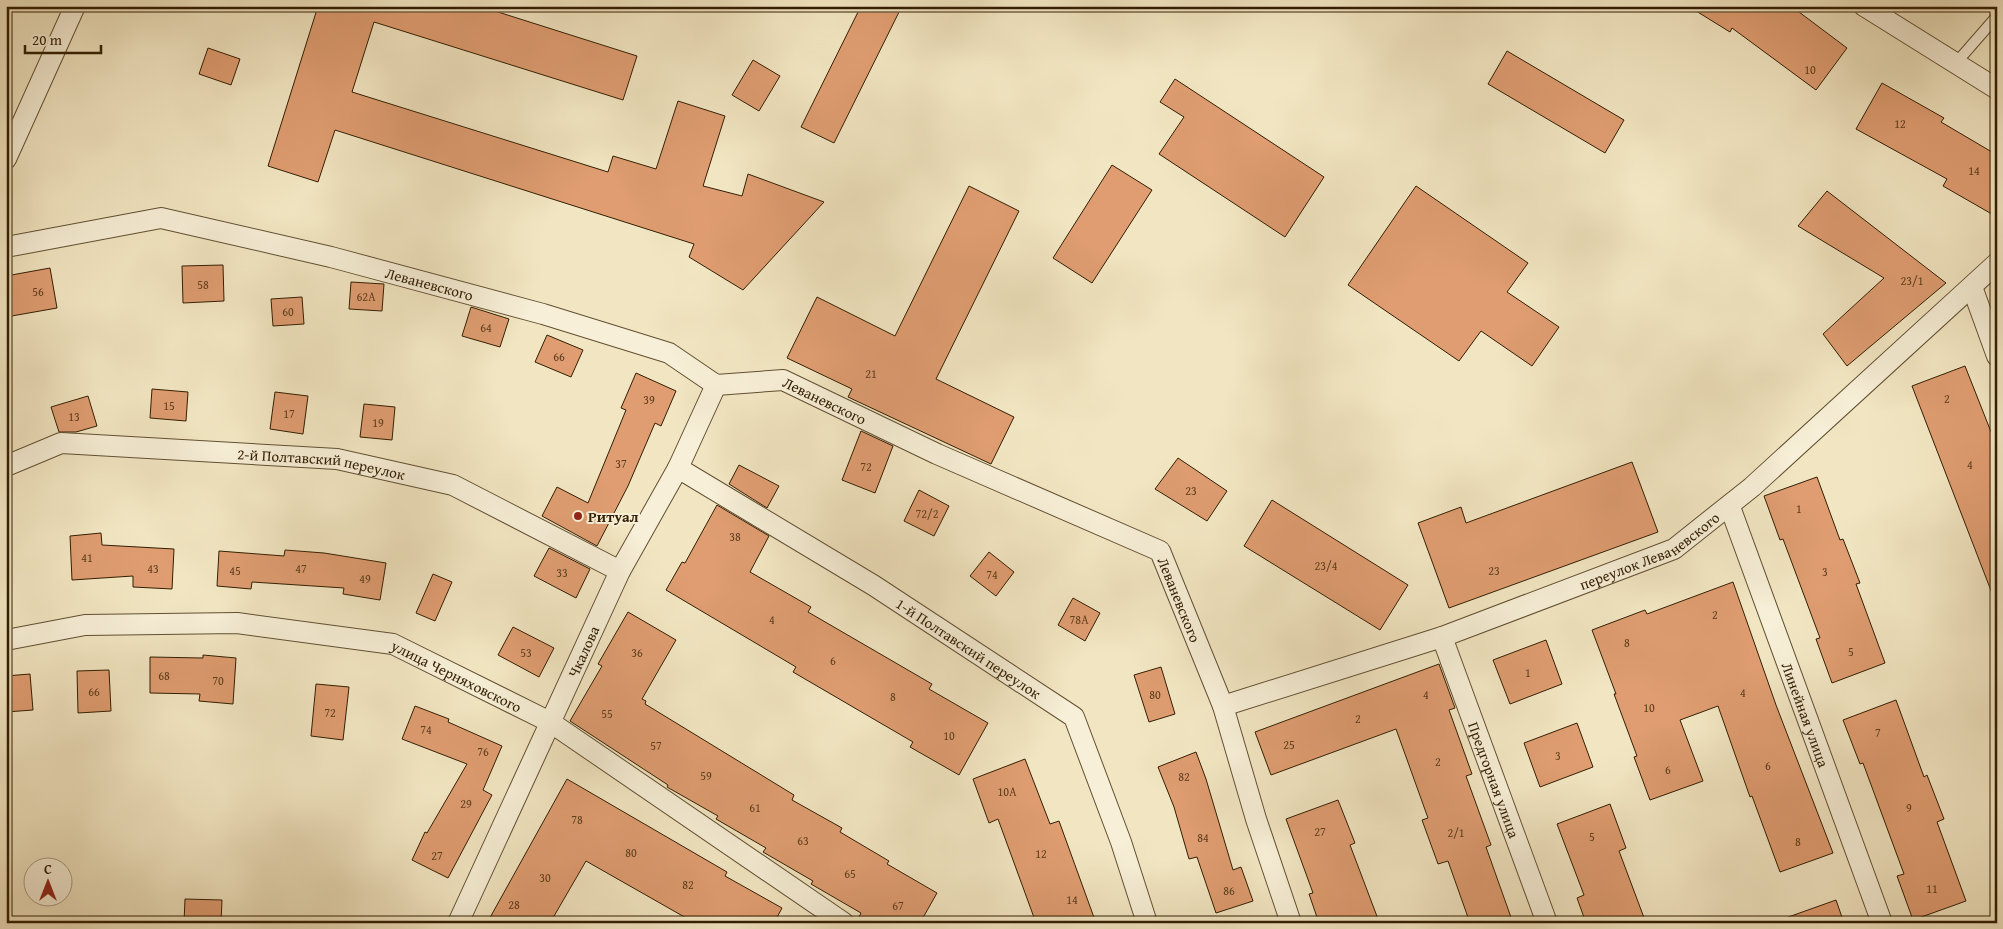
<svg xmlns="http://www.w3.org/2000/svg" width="2003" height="929" viewBox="0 0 2003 929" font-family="'Gentium Book Plus',serif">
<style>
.building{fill:#df9d71;stroke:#321e02}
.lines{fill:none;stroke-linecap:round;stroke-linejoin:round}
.lane-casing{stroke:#625032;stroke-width:12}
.street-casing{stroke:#625032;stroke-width:22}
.lane{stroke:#f7efd7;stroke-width:10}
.street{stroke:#f7efd7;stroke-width:20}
.poi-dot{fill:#8f2418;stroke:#f7efd7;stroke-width:2}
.labels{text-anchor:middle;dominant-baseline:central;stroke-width:4;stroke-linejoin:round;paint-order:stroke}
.number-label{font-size:12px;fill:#5d3e1e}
.street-label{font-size:15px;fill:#321e02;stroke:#f7efd7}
.poi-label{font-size:15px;font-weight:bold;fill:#321e02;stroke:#f7efd7;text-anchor:start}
</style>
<rect width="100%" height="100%" fill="#f2e6c2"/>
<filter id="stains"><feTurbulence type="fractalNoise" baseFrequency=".004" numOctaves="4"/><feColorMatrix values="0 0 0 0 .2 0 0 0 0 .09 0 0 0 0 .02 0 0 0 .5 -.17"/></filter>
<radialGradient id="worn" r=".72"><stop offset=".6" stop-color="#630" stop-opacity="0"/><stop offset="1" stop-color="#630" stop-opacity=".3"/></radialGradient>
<g class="building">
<polygon points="318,6 479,6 637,56 623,100 374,22 352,92 608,172 613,156 656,169 678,101 725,116 703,186 742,196 748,174 824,202 743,290 689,257 694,244 335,130 318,182 268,166"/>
<polygon points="861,6 902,6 834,143 801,127"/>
<polygon points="1688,6 1791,6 1847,48 1816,90 1732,28 1730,32"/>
<polygon points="208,48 240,59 231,85 199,74"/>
<polygon points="1507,51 1624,120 1605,153 1488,84"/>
<polygon points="753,60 780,76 759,111 732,95"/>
<polygon points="1175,79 1324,177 1285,237 1159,154 1184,117 1160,102"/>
<polygon points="1882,83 1944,118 1941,122 1997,155 1997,217 1943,186 1947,179 1856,129"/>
<polygon points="1112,165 1152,190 1092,283 1053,258"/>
<polygon points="969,186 1019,211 936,379 1014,417 991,464 848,397 852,389 787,358 817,297 895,336"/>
<polygon points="1416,186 1528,263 1507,292 1559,327 1532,366 1481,331 1459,361 1348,285"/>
<polygon points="1827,191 1946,283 1847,366 1823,334 1884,278 1798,226"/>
<polygon points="223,265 224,301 183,303 182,266"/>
<polygon points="50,268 57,308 6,317 6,276"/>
<polygon points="351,282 384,284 382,311 349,309"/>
<polygon points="302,297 304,324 273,326 271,299"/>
<polygon points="471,307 509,319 500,347 462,336"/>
<polygon points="547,335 583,350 571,377 535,362"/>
<polygon points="1965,366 1997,447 1997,601 1995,601 1912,386"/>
<polygon points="636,373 676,391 661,426 655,423 628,486 597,546 542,516 557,487 588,503 626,410 621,408"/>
<polygon points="152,389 188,392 186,421 150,418"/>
<polygon points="275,392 308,396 303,434 270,429"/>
<polygon points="88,396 97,426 76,432 59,432 51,407"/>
<polygon points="364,404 395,407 392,440 360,437"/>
<polygon points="861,431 893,446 875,493 842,480"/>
<polygon points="1178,458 1227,491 1207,521 1155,489"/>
<polygon points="1632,462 1658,532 1449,608 1418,523 1461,507 1466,523"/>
<polygon points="739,465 779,486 767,508 729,484"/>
<polygon points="1817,477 1840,540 1843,539 1860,583 1856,584 1885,663 1832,683 1816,639 1820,638 1783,539 1780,540 1764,496"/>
<polygon points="919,490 949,506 934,536 904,521"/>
<polygon points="1272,500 1408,585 1380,630 1244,546"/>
<polygon points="717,505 769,536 750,572 811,607 808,612 932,684 929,689 988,723 959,775 910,747 913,742 793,672 796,667 666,590 682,562 685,563"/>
<polygon points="101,533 102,545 174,549 172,589 133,587 133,576 72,580 70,536"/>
<polygon points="549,548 590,569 576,598 534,576"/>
<polygon points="285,550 324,553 386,563 380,600 343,594 344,588 252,582 251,589 217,586 219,551 284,556"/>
<polygon points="989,552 1014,572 996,596 970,576"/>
<polygon points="433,574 452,582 435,621 416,613"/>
<polygon points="1733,582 1776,705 1833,853 1780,872 1752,796 1750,797 1718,706 1680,720 1703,781 1650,800 1634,757 1637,756 1614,694 1616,694 1592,630 1645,610 1647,614"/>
<polygon points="1073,598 1100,613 1085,641 1058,625"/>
<polygon points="628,612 676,640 642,699 646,701 645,704 794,795 792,800 842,828 840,832 889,861 887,864 937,893 920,923 856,923 861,913 811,884 813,881 763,852 766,848 716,819 718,816 667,787 668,785 570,721 602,666 598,664"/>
<polygon points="513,627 554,648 539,677 498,655"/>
<polygon points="1546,640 1562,684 1510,704 1493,660"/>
<polygon points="203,655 236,658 233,704 199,701 200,694 150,693 150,657 203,658"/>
<polygon points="1439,664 1455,708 1449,710 1472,774 1466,776 1491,845 1486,847 1513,923 1470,923 1448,861 1438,864 1422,820 1428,818 1396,729 1271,775 1255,732"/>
<polygon points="1161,667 1175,714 1149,722 1134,675"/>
<polygon points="109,670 111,711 78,713 77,671"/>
<polygon points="30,674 33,710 6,712 6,676"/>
<polygon points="316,684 349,687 343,740 311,736"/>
<polygon points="1896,700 1924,777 1927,775 1944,819 1937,822 1966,901 1913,920 1897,876 1904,874 1863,763 1860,764 1843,720"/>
<polygon points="415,706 449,719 448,722 502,746 483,790 492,795 448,878 412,860 425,832 427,833 467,764 402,739"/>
<polygon points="1577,723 1593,767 1540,787 1524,743"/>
<polygon points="1196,752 1206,779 1233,870 1241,867 1253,901 1216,913 1197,857 1189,859 1174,807 1158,767"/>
<polygon points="1025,759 1050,824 1059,821 1096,923 1036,923 998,819 989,823 973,779"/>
<polygon points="567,779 727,872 725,876 782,908 774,923 695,923 586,861 550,923 487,923"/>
<polygon points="1338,800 1355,843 1350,845 1378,919 1367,923 1319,923 1309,894 1313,893 1286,819"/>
<polygon points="1610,804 1626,848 1619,851 1646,923 1586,923 1577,898 1584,895 1557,824"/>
<polygon points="185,899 222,900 221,923 184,923"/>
<polygon points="1836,900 1844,923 1780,923 1780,920"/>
</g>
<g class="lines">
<g class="lane-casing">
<polyline id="lane" points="1956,63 1997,16"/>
</g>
<g class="street-casing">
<g id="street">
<polyline points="1864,6 1997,89"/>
<polyline points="6,159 75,6"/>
<path id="s1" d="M 6,247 L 161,218 L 331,257 L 543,314 L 669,353 L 716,385 L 783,380 L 937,454 L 1160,551 L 1223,706 L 1256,819 L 1291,923"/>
<polyline points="1972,287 1997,356"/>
<path id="s2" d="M 6,466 L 61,443 L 337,459 L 453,485 L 620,571"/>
<path id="s3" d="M 678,468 L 873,585 L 1074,717 L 1121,842 L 1147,923"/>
<path id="s4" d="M 1730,507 L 1882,923"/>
<path id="s5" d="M 1442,637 L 1547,923"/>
<path id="s6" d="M 6,640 L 85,625 L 237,623 L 393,644 L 550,722 L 844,923"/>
<path id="s7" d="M 1223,706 L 1442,637 L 1674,549 L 1752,487 L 1997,263"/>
<path id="s8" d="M 458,923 L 620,571 L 678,468 L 716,385"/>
</g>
</g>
<use href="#lane" class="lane"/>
<use href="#street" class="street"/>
</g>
<circle class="poi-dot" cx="578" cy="516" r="5"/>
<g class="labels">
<g class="number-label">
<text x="1810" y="69">10</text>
<text x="1900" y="123">12</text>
<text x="1974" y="170">14</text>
<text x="1912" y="280">23/1</text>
<text x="203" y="284">58</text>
<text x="38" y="291">56</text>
<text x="366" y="296">62А</text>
<text x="288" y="311">60</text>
<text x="486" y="327">64</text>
<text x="559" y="356">66</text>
<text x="871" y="373">21</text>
<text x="1947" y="398">2</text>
<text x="649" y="399">39</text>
<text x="169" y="405">15</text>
<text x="289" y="413">17</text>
<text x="74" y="416">13</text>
<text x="378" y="422">19</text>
<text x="621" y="463">37</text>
<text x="1970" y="464">4</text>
<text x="866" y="466">72</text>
<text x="1191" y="490">23</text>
<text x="1799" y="508">1</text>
<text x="927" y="513">72/2</text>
<text x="735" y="536">38</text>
<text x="87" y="557">41</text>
<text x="1326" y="565">23/4</text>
<text x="153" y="568">43</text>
<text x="301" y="568">47</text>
<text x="235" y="570">45</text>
<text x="1494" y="570">23</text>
<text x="1825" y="571">3</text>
<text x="562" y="572">33</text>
<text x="992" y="574">74</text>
<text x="365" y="578">49</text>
<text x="1715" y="614">2</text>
<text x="772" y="619">4</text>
<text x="1079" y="619">78А</text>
<text x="1627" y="642">8</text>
<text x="1851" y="651">5</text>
<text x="526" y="652">53</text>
<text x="637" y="652">36</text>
<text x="833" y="660">6</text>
<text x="1528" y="672">1</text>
<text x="164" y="675">68</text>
<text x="218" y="680">70</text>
<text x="94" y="691">66</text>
<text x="1743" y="692">4</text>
<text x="1155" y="694">80</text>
<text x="1426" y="694">4</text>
<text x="893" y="696">8</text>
<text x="1649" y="707">10</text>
<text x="330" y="712">72</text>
<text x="607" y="713">55</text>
<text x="1358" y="718">2</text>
<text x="426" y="729">74</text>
<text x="1878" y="732">7</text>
<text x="949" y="735">10</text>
<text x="1289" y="744">25</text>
<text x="656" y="745">57</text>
<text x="483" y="751">76</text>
<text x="1558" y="755">3</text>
<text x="1438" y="761">2</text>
<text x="1768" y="765">6</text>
<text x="1668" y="769">6</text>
<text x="706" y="775">59</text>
<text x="1184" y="776">82</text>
<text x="1007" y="791">10А</text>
<text x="466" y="803">29</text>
<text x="755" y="807">61</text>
<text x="1909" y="807">9</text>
<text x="577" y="819">78</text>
<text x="1320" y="831">27</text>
<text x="1456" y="832">2/1</text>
<text x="1592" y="836">5</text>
<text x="1203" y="837">84</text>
<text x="803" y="840">63</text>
<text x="1798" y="841">8</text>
<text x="631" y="852">80</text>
<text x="1041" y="853">12</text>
<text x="437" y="855">27</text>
<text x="850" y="873">65</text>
<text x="545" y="877">30</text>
<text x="688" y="884">82</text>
<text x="1932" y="888">11</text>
<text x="1229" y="890">86</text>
<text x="1072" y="899">14</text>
<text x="514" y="904">28</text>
<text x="898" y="905">67</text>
</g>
<g class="street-label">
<text stroke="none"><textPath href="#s1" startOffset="434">Леваневского</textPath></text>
<text stroke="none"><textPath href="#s1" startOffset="854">Леваневского</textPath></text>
<text stroke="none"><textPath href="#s2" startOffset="321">2-й Полтавский переулок</textPath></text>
<text stroke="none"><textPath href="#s7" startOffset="455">переулок Леваневского</textPath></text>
<text stroke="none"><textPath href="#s1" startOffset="1274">Леваневского</textPath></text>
<text stroke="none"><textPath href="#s3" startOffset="342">1-й Полтавский переулок</textPath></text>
<text stroke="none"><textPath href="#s8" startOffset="299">Чкалова</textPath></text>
<text stroke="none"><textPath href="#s6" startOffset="461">улица Черняховского</textPath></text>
<text stroke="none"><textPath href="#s4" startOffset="221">Линейная улица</textPath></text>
<text stroke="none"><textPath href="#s5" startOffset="152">Предгорная улица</textPath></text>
</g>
<g class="poi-label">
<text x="588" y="516">Ритуал</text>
</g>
</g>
<rect width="2003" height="929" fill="none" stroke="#f2e6c2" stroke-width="25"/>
<rect x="8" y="8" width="1988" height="914" fill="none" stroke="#321e02" stroke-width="2.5"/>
<rect x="12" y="12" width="1978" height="904" fill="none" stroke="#321e02"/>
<g transform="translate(48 882)"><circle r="24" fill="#f7efd7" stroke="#a89b82"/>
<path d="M0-4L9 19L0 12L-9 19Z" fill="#8f2418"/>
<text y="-8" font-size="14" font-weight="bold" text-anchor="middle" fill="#321e02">С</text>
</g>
<path d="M25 45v8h76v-8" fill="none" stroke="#321e02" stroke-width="2.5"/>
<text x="32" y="45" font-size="15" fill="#321e02" stroke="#f7efd7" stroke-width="4" paint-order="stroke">20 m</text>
<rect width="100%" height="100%" filter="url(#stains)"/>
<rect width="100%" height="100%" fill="url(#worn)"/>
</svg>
